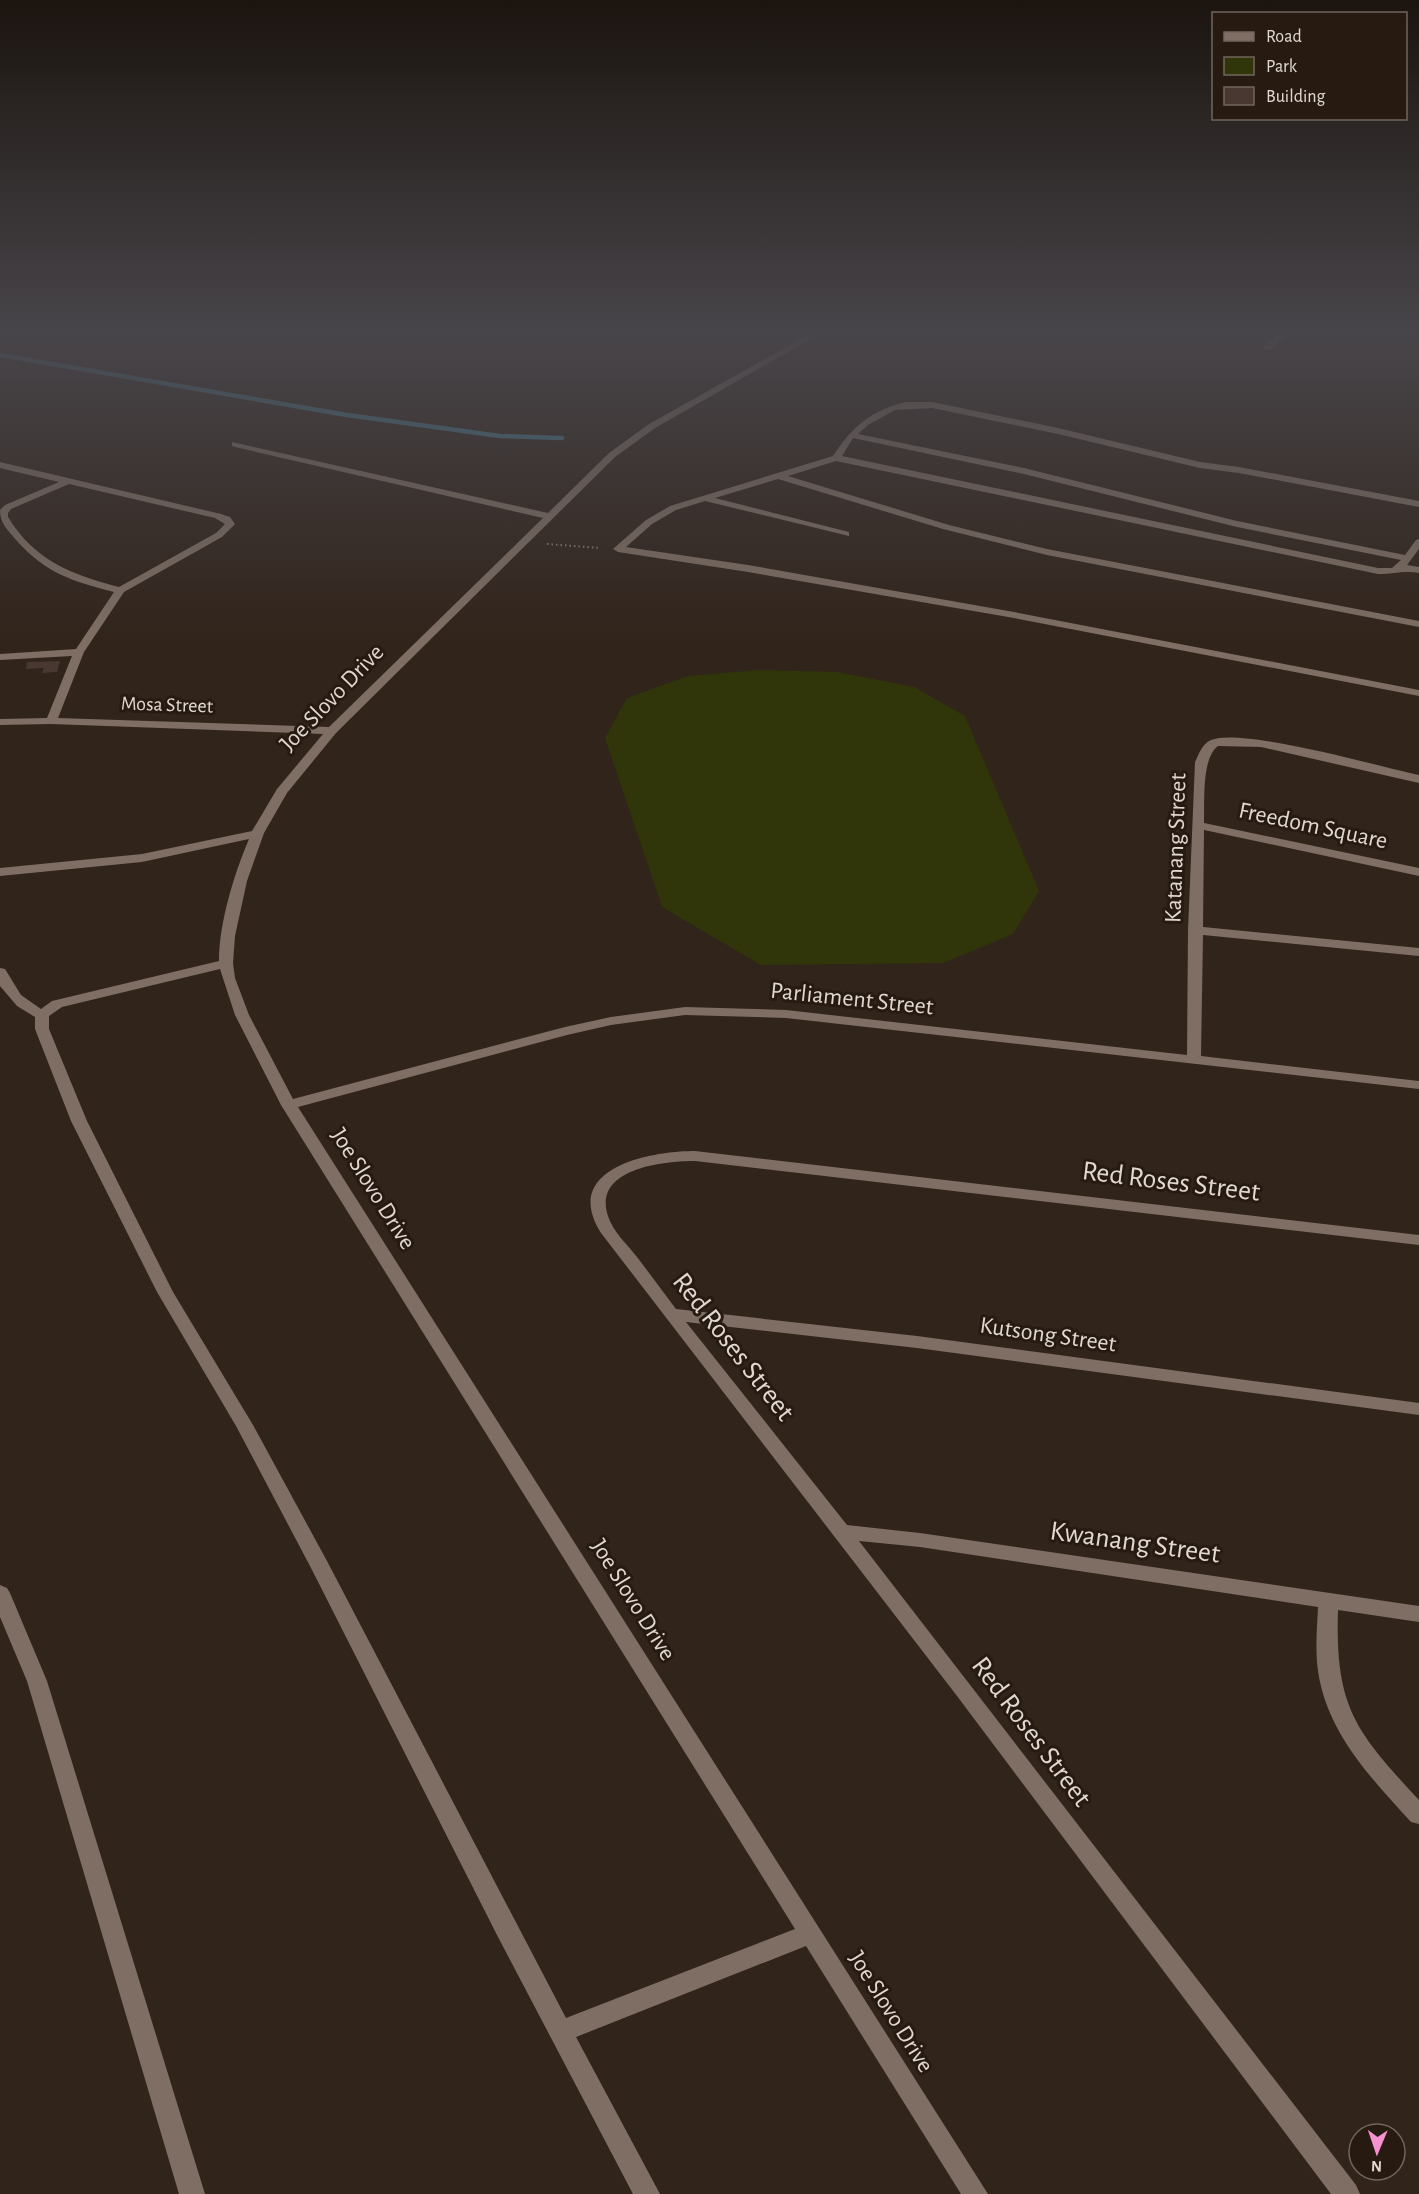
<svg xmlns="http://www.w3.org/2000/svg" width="1419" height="2194" viewBox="0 0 1419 2194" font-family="'Alegreya Sans',sans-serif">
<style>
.green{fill:#30360a}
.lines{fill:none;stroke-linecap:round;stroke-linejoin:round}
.stream{stroke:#467990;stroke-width:4.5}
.building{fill:#483831}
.path{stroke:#857a73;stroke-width:2;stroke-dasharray:1.5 3;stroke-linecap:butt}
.lane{fill:#7e6e63;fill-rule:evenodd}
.street{fill:#7e6e63;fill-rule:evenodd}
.labels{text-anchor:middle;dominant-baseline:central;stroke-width:6;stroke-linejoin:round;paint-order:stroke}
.far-street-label{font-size:20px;fill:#e1d8d2;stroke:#271a11}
.street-label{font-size:24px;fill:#e1d8d2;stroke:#271a11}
.near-street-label{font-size:28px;fill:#e1d8d2;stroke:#271a11}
</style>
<rect width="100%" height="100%" fill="#31241b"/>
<polygon class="green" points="759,670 837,672 914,687 965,716 1039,891 1013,934 943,963 761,965 662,907 605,738 627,698 688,676"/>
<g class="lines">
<polyline class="stream" points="0,355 347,415 500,436 562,438"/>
</g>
<polygon class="building" points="60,661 57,672 42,673 44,668 26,669 27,662"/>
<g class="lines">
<polyline class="path" points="547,544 600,548"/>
<polygon class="lane" points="1282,331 1291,331 1270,350 1264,350 1264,346"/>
<g class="street">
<path d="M 815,331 L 825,331 L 655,428 L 615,457 L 336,733 L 287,793 L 264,833 L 247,881 L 235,936 L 233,963 L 235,978 L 249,1015 L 293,1099 L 565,1027 L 611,1017 L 685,1007 L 786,1010 L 1187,1055 L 1188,930 L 1195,762 C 1199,754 1202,744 1211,740 C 1242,727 1380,767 1419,775 L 1419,783 L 1261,747 L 1218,746 C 1201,759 1205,802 1204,823 L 1419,868 L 1419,876 L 1204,830 L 1203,927 L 1419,948 L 1419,956 L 1203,935 L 1201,1056 L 1419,1081 L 1419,1089 L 786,1018 L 685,1015 L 611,1025 L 567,1035 L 298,1107 L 988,2194 L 961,2194 L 806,1946 L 576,2037 L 660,2194 L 633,2194 L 498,1937 L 310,1566 L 236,1426 L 157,1292 L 71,1121 L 35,1029 L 35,1017 L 17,1006 L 0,986 L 0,968 L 5,969 L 21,995 L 41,1009 L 52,1001 L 219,961 C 219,923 234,874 249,839 L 142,862 L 0,876 L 0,868 L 142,854 L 252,831 L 277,789 L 323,734 L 51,724 L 0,725 L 0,719 L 47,718 L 72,656 L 0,660 L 0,654 L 76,649 L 114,592 C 72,581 47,574 17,541 C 8,530 0,524 0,510 L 5,505 L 59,482 L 0,468 L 0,462 L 221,514 L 230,517 L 235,524 L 222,537 L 124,592 L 84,652 L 58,718 L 329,727 L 543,518 L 235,447 L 232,446 L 232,442 L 548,513 L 609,453 L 649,424 ZM 69,484 L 215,518 L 225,524 L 216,533 L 119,587 C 72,575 34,560 8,517 L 8,513 L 11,509 ZM 220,969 L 235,1015 L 281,1105 L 795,1929 L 566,2018 L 327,1561 L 253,1425 L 173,1292 L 87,1121 L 49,1029 L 49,1016 L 62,1007 Z"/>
<path d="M 906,402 L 932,402 L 1058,428 L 1200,462 L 1239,467 L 1419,501 L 1419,507 L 1239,473 L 1200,468 L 1058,434 L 932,408 L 895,410 L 868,425 L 858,434 L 1024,468 L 1237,521 L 1405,555 L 1416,540 L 1419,539 L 1419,549 L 1407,565 L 1419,567 L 1419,573 C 1404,570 1394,574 1378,574 L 836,461 L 788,476 L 949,525 L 1047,549 L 1419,621 L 1419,627 L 1047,555 L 943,529 L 778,479 L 715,498 L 849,532 L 849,536 L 705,501 L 676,510 L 652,524 L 626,547 L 748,565 L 1014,612 L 1419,690 L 1419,696 L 1014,618 L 748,572 L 618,552 L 613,549 L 646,520 L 670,506 L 833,456 C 852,427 871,410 906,402 ZM 853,438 L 1024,474 L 1237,527 L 1401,560 L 1392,568 L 1378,568 L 842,456 Z"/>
<path d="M 695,1151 L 1419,1235 L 1419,1245 L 695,1161 C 665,1161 592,1168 608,1216 C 613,1232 627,1244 637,1257 C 650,1274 663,1292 676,1309 L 917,1336 L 1419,1403 L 1419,1415 L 917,1348 L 686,1322 L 847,1525 L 920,1533 L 1419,1606 L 1419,1622 L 1338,1610 C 1335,1707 1355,1731 1419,1800 L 1419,1824 L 1411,1822 C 1371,1778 1327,1733 1318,1671 C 1315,1650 1317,1628 1318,1607 L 920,1547 L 859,1541 L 1356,2185 L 1360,2194 L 1331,2194 L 957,1696 L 601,1233 C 560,1168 650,1151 695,1151 Z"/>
<polygon points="0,1585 7,1588 10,1593 47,1681 205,2194 179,2194 27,1681 0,1617"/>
</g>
</g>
<linearGradient id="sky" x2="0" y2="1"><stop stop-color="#1b140f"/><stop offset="0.52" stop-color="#48454a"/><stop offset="1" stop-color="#48454a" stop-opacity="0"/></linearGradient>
<rect width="1419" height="638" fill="url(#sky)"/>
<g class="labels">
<g class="far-street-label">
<text transform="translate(167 705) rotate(2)">Mosa Street</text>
</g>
<g class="street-label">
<text transform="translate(332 698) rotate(-46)">Joe Slovo Drive</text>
<text transform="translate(1313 826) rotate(12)">Freedom Square</text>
<text transform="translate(1176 848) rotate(-88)">Katanang Street</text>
<text transform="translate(852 999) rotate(6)">Parliament Street</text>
<text transform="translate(373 1189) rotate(58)">Joe Slovo Drive</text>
<text transform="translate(1048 1335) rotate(8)">Kutsong Street</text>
<text transform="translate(633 1600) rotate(58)">Joe Slovo Drive</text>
<text transform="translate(891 2012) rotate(58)">Joe Slovo Drive</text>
</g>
<g class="near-street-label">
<text transform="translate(1171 1182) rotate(7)">Red Roses Street</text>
<text transform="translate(733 1347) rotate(52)">Red Roses Street</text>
<text transform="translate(1135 1543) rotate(8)">Kwanang Street</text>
<text transform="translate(1031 1732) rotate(53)">Red Roses Street</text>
</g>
</g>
<rect x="1212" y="12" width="195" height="108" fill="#271a11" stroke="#71665e" stroke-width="1.5"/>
<rect x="1224" y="32" width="30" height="9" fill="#7e6e63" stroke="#71665e" stroke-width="1.5"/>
<text x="1266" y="42" font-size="18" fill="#e1d8d2">Road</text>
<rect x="1224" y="57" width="30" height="18" fill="#30360a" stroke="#71665e" stroke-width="1.5"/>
<text x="1266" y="72" font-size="18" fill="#e1d8d2">Park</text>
<rect x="1224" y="87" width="30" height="18" fill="#483831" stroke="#71665e" stroke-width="1.5"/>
<text x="1266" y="102" font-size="18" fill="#e1d8d2">Building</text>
<g transform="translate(1377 2152) rotate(182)"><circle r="28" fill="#271a11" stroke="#71665e" stroke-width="1.5"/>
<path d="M0-4.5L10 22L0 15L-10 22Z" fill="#f591d1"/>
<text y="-9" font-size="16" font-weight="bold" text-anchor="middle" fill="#e1d8d2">N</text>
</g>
</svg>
